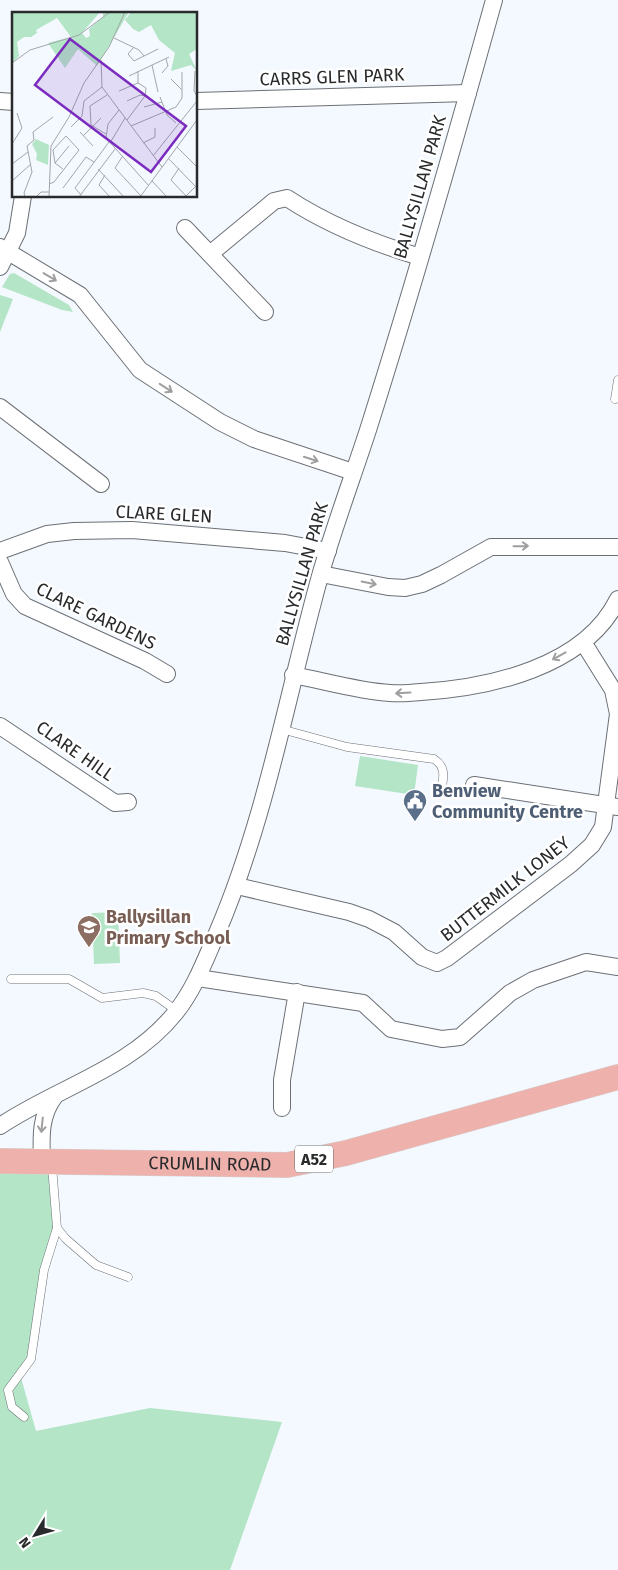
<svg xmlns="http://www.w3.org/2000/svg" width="618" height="1570" viewBox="0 0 618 1570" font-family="'Fira Sans',sans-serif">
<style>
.green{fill:#b3e5c6}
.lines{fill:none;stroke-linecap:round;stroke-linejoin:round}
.lane-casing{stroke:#6c7075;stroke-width:9}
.street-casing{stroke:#6c7075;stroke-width:18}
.primary-casing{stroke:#d4d4d5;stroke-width:26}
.lane{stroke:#fff;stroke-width:8}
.street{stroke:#fff;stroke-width:16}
.primary{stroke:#eeb1ac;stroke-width:25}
.oneway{stroke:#9e9fa0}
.labels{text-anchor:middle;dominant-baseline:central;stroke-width:5;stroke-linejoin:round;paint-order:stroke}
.shield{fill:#fff;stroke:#686a6b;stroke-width:1}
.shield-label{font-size:16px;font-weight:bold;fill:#282a2c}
.street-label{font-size:18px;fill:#282a2c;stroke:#fff}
.service-label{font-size:18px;font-weight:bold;fill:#4e5e75;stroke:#fff;text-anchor:start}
.education-label{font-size:18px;font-weight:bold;fill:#785e54;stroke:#fff;text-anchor:start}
.inset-road{fill:none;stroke:#a2a6ab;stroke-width:1}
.view{fill:#7b2cbf;fill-opacity:0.15;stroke:#7b2cbf;stroke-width:2.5}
.inset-edge{fill:none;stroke:#282a2c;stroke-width:2.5}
</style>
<rect width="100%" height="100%" fill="#f4f9ff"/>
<g class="green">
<polygon points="14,273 69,305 73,312 62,310 2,287 10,274"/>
<polygon points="0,295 13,299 0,332"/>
<polygon points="360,756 418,765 414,795 355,786"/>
<polygon points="118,912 120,963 94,964 92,913"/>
<polygon points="0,1155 51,1160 57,1228 42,1284 31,1359 20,1374 36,1431 150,1408 282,1422 230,1570 0,1570"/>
</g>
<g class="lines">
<g class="lane-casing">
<g id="lane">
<polyline points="615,399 618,380"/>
<path d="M 281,729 L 347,747 L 434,759 C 445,766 444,775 442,787"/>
<polyline points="11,979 69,979 102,998 143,993 156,996 177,1011"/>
<polyline points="52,1166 57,1228 66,1239 96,1265 128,1277"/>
<polyline points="24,1417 12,1407 8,1390 31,1359 44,1270 57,1228"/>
</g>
</g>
<g class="street-casing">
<g id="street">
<polyline points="0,101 14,102"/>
<polyline points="196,101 468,93"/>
<polyline points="185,228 265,312"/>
<polyline points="0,247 80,295 140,370 220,422 254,439 353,472"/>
<path d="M 210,254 L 274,201 L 287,198 C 328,225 373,243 420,257"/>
<polyline points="0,267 17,233 23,196"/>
<polyline points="0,407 101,484"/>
<polyline points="0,551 47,534 74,531 132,530 285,543 328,551"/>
<polyline points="0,562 14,594 25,606 145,661 167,674"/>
<polyline points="321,574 388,587 405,588 422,584 441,575 491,547 618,547"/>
<path d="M 293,675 C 325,681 358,691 390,693 C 400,694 411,693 421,692 C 489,688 585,667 618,599"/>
<polyline points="0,726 115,803 128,802"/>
<polyline points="474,785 618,807"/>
<polyline points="237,886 349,912 369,919 394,932 422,957 437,963 447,958 571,864 592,845 603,827 618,714 613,690 583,642"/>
<polyline points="198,978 363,1003 391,1029 442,1039 460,1037 510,993 533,980 586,962 618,967"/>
<polyline points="282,1108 282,1080 297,992"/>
<path d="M 0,1126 C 58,1087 131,1069 176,1012 C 195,988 205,960 217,933 C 266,819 287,695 320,576 C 334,527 352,479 368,430 C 413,288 454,144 494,0"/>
<path d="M 42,1160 C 41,1137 40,1115 55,1096"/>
</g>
</g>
<g class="primary-casing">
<g id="primary">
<path id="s1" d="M 0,1161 L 287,1165 L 346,1153 L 618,1077"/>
</g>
</g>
<use href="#lane" class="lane"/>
<use href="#street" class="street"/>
<use href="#primary" class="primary"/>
</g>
<defs><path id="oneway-shaft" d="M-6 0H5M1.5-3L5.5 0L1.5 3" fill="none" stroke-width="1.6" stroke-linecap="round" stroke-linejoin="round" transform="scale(1.25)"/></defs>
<g class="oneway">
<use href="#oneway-shaft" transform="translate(50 277) rotate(31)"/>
<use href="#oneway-shaft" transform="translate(166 388) rotate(33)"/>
<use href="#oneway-shaft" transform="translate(311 459) rotate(18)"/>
<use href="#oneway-shaft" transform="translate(521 546) rotate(-1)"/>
<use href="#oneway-shaft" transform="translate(369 583) rotate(11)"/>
<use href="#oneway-shaft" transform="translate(559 656) rotate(151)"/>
<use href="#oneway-shaft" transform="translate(403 693) rotate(177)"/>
<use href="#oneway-shaft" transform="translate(42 1125) rotate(96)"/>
</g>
<defs>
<g id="civic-pin" transform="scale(1.25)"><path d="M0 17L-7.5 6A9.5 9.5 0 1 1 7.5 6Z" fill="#5c6f8a" stroke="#fff"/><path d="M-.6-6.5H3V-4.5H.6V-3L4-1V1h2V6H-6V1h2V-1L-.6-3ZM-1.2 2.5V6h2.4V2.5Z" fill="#fff"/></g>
<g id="school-pin" transform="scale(1.25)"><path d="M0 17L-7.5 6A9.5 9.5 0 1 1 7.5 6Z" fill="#8d6e63" stroke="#fff"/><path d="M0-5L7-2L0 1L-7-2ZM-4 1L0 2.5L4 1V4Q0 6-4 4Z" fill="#fff"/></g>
</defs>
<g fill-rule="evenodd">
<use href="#civic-pin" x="415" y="801"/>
<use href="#school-pin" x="89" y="927"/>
</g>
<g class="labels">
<rect class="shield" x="295" y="1145.5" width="38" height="27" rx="4"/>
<g class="shield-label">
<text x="314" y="1159">A52</text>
</g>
<g class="street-label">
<text transform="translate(332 77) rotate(-2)">CARRS GLEN PARK</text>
<text transform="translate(420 187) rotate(-74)">BALLYSILLAN PARK</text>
<text transform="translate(164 514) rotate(3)">CLARE GLEN</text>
<text transform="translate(302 574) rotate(-74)">BALLYSILLAN PARK</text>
<text transform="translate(96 616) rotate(26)">CLARE GARDENS</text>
<text transform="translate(75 751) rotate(35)">CLARE HILL</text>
<text transform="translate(505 889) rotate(-38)">BUTTERMILK LONEY</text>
<text stroke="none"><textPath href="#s1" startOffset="210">CRUMLIN ROAD</textPath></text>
</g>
<g class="service-label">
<text x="432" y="791">Benview<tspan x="432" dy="21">Community Centre</tspan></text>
</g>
<g class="education-label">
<text x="106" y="917">Ballysillan<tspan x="106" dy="21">Primary School</tspan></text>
</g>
</g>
<g transform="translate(12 12)">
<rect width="185" height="185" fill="#f4f9ff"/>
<path d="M 0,0 L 88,0 L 70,21 L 74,26 L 78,24 L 77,17 L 91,5 L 91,0 L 117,0 L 85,54 L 66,37 L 53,56 L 36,31 L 59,25 L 45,6 L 24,18 L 25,21 L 19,25 L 12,25 L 5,30 L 7,44 L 0,51 ZM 119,0 L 185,0 L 185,37 L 177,42 L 185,59 L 179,53 L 159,59 L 163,41 L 147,28 L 139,13 L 127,20 L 121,17 L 113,8 ZM 24,127 L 37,133 L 36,153 L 24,148 L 25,142 L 20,132 Z" fill="#b3e5c6"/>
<path class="inset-road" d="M 102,26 L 127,38 L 132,44M 122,35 L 116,42 L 122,49 L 146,37M 89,48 L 90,75 L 150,155M 0,51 L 18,38 L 67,23 L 98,0M 140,53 L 146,80M 183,59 L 182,79 L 185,84M 150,61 L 156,54 L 154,47M 117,64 L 157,45M 159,67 L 170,78M 107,79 L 126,71M 148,85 L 155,103 L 164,111M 115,89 L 128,83 L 133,84M 132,95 L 150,90M 107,98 L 96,112 L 94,126 L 137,174M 115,108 L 133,84 L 134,76 L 126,71 L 126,59M 119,114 L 164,95 L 170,86 L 170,60M 59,115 L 70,104 L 72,89 L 90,75M 68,120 L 81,134M 94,122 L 79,113 L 78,94 L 95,83M 71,124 L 89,106M 98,131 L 113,106M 131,131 L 143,125 L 143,116M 0,132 L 10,116 L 5,101M 165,135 L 185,155M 141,144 L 185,89M 110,145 L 103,156 L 129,184M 156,146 L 184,175M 43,151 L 57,134M 0,152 L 16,140M 167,156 L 159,168 L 174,184M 86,157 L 112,185M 93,163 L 87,173 L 98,185M 0,169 L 19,152M 140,169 L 155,185M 37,172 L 42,170 L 67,138 L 54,124 L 41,138 L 43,151 L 51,157M 51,176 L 74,145 L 82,150M 69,183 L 63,176 L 97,130M 13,185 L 12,181 L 20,160 L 15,134 L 22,128 L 21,120 L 41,105M 24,185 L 29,180 L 37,180M 37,185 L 39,134 L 57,105 L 72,71 L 97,35 L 113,0M 67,185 L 103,137M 128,185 L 185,108M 173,185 L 184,174"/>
<path class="view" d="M 58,27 L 174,114 L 139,160 L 23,73 Z"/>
<rect width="185" height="185" class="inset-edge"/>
</g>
<g transform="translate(35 1535) rotate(233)" stroke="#ffffff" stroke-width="4" paint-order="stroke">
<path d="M0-4L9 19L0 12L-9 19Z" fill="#282a2c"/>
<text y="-8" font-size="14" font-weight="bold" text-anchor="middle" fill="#282a2c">N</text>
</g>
</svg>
